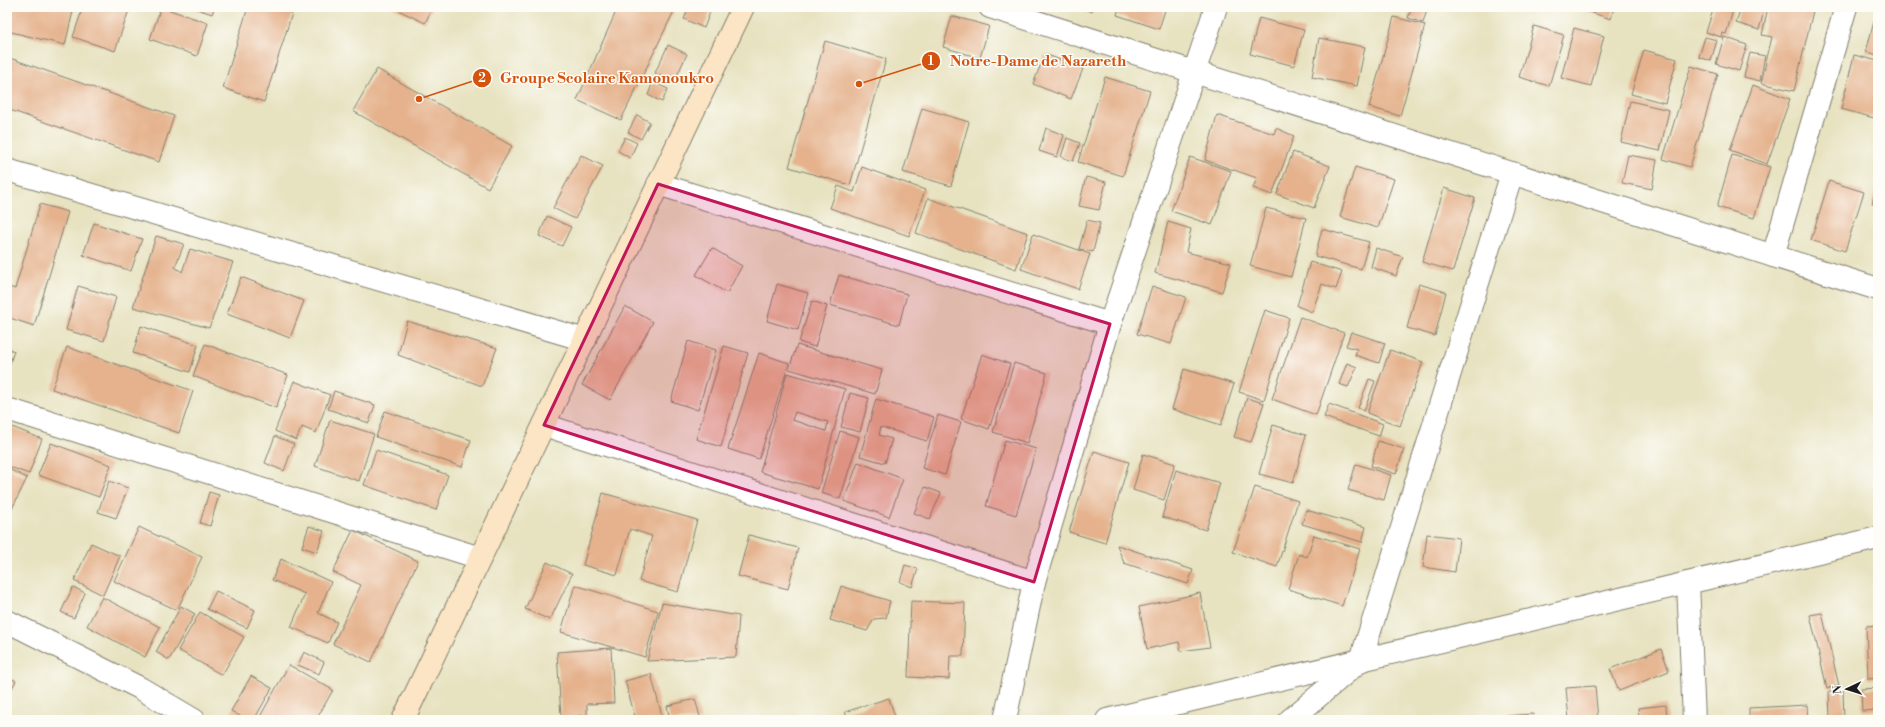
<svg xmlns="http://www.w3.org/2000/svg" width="1885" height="727" viewBox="0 0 1885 727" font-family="'Libre Bodoni',serif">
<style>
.building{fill:#e5b28d;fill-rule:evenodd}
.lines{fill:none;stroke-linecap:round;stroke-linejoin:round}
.minor-casing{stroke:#827f6e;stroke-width:24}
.secondary-casing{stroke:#827f6e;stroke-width:24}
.minor{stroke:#fff;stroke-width:22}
.secondary{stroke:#fce5c4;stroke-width:22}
.marked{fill:#c2185b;fill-opacity:0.2;stroke:#c2185b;stroke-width:3;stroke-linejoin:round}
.leader{fill:none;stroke:#d4530e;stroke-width:1.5}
.callout-dot{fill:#d4530e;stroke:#fdfcf7;stroke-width:1.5}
.mark-label{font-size:12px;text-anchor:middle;font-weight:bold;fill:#fff}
.callout-label{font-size:15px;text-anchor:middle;font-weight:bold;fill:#d4530e;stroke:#fdfcf7;stroke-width:3;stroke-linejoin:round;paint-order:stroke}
</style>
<rect width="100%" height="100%" fill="#fdfcf7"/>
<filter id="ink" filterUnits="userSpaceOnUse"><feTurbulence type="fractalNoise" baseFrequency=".025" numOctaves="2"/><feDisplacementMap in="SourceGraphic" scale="8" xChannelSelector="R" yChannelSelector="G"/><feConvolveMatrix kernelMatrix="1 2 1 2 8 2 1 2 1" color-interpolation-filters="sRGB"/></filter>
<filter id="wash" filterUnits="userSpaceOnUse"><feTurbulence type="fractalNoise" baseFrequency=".012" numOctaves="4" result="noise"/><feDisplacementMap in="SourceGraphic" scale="16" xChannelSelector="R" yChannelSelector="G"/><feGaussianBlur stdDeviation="0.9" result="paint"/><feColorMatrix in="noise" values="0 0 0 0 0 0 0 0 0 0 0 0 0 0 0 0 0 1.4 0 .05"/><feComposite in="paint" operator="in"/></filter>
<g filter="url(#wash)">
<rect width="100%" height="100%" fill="#e7e2c0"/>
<g id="blocks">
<g class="building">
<polygon points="7,7 74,7 65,45 7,31"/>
<polygon points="83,7 130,7 115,51 73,37"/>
<polygon points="161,7 208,23 197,56 150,39"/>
<polygon points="191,7 215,7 212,14"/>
<polygon points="248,7 294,7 264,102 223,88"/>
<polygon points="392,7 433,7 425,23"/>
<polygon points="618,7 676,7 621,120 577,100"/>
<polygon points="689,7 712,7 704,28 684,19"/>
<polygon points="1078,7 1094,7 1092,12"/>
<polygon points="1119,7 1166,7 1159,29 1117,15"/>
<polygon points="1412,7 1428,7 1423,23 1408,18"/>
<polygon points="1520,7 1535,7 1534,12"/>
<polygon points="1574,7 1614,7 1611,19"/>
<polygon points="1714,7 1734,7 1726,34 1722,33 1721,37 1706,32"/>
<polygon points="1741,7 1765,7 1759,30 1736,23"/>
<polygon points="1768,7 1797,7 1813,11 1794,91 1761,83 1772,37 1762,35"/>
<polygon points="1877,10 1878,10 1878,55 1866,52"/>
<polygon points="952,16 989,26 980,58 943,47"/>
<polygon points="1394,17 1425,25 1400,116 1369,107"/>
<polygon points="1259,18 1304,30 1294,66 1250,54"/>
<polygon points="1534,26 1564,35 1549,86 1519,77"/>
<polygon points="1574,28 1604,36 1591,86 1561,78"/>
<polygon points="1705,37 1717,40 1711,61 1699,57"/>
<polygon points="1724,37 1747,45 1739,71 1716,64"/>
<polygon points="1319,38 1365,47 1357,86 1312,77"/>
<polygon points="825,41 886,59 850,185 789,167"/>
<polygon points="668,45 687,54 674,82 655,73"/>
<polygon points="1644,50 1677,59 1665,103 1631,94"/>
<polygon points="1750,53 1765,56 1760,81 1744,77"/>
<polygon points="1045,54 1083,69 1071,99 1033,84"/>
<polygon points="1854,55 1878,61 1878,119 1841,109"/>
<polygon points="7,57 174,116 159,162 7,109"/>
<polygon points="1691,66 1718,74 1690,167 1663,159"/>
<polygon points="377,69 512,146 488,188 353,111"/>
<polygon points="1105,77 1150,91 1123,176 1078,162"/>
<polygon points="653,82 668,89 662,102 648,95"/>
<polygon points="1753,85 1790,99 1767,164 1730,150"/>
<polygon points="1630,101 1669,110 1660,151 1621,142"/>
<polygon points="922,108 969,122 951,186 903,172"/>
<polygon points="637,115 650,122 641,139 628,132"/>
<polygon points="1217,115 1274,134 1276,128 1294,136 1272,195 1253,188 1257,178 1205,160"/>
<polygon points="1046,128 1064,135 1057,157 1039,151"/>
<polygon points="625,137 637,143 630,158 618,151"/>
<polygon points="1067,138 1080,143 1073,161 1061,157"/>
<polygon points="1293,152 1330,166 1314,208 1277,194"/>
<polygon points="581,155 603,166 575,219 553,208"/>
<polygon points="1628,155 1657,160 1652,189 1622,183"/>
<polygon points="1732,155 1770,167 1754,218 1717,207"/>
<polygon points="1190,157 1231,171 1212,225 1171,211"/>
<polygon points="862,167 925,190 909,236 830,208 838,186 854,192"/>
<polygon points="1355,167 1394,179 1378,228 1340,217"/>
<polygon points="1086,177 1106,182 1099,210 1079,206"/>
<polygon points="1829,181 1864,192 1845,251 1811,240"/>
<polygon points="1878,184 1878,205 1872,203"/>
<polygon points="1444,188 1475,198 1453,271 1422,262"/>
<polygon points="928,198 1028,233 1016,269 916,233"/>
<polygon points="40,204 68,212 34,326 7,317 7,286 15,289"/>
<polygon points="1266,208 1306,218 1291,277 1250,266"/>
<polygon points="547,216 571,227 562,246 539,236"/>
<polygon points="1087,220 1100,223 1093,252 1079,249"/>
<polygon points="1168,222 1191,229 1186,252 1231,263 1222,292 1155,273"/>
<polygon points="94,223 142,239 131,271 83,255"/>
<polygon points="1322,229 1369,242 1361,269 1315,256"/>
<polygon points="1033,234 1090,254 1078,289 1021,269"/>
<polygon points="156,236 184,244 175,267 182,272 190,249 233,262 209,328 133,307"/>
<polygon points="712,248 742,266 727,293 696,275"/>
<polygon points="1376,248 1403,257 1396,276 1371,267"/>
<polygon points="1310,262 1342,272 1336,289 1322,284 1312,312 1297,306"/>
<polygon points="839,275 907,294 899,325 830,305"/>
<polygon points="241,277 304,301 290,338 227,314"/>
<polygon points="777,284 808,293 798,330 767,321"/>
<polygon points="1419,284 1446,292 1435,336 1407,328"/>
<polygon points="78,286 116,297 104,341 66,330"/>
<polygon points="1152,286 1186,297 1171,344 1137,334"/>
<polygon points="812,301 827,306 815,347 799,342"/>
<polygon points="625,306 653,322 610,400 582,385"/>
<polygon points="1265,310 1289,318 1264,400 1239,392"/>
<polygon points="1300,317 1344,333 1316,415 1272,399"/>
<polygon points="407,321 497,348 482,386 398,355"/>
<polygon points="141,326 198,345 190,372 133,353"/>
<polygon points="1351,332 1385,343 1379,363 1355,355 1357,349 1346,346"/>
<polygon points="688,341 716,350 698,410 671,401"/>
<polygon points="205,344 288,375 276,408 193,376"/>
<polygon points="797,345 882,370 875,394 789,369"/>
<polygon points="724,346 748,353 721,447 696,439"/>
<polygon points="67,347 193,391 179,433 52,389"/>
<polygon points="7,348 14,351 7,372"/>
<polygon points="1390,350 1423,362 1400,426 1367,413"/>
<polygon points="759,353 789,363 759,459 728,449"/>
<polygon points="982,354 1010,364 989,429 961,419"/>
<polygon points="1014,363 1047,373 1027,443 993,432"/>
<polygon points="1347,363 1357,367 1348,387 1339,384"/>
<polygon points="1184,369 1234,384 1221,425 1172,409"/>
<path d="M 787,373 L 845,389 L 818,489 L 760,472 ZM 795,412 L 828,422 L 826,431 L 792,420 Z"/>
<polygon points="1369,379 1375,381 1364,411 1358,408"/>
<polygon points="294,381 330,395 316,433 302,427 296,440 275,431"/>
<polygon points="334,391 375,405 369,423 328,409"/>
<polygon points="850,393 869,398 860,432 841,427"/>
<polygon points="1247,398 1264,403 1251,442 1234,437"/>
<polygon points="876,399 934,417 927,441 881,427 879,435 892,439 885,463 860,456"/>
<polygon points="1329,404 1383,424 1379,436 1324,417"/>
<polygon points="385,411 471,440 462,467 376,437"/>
<polygon points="938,415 961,422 945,475 922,468"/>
<polygon points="330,420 374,434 359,481 315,466"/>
<polygon points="7,425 42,439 29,474 7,466"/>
<polygon points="1273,425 1306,435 1293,483 1259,474"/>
<polygon points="840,431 859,437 840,499 821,493"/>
<polygon points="275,436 294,444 284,471 265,463"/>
<polygon points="1005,440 1036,449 1016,515 986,506"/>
<polygon points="1378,441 1404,449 1396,474 1371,466"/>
<polygon points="51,443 111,465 99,497 38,475"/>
<polygon points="376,450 448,475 436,510 364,485"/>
<polygon points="1094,451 1129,462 1105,543 1069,532"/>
<polygon points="1143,454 1175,464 1164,500 1133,490"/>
<polygon points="858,462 903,479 889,517 844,501"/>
<polygon points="1356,464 1391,475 1384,500 1348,490"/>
<polygon points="7,468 27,478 7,519"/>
<polygon points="1176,470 1220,483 1206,530 1162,517"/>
<polygon points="109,481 128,488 116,518 98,512"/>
<polygon points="925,487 941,493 930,519 914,513"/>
<polygon points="1255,487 1298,501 1277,567 1233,552"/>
<polygon points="209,492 219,495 210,526 200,523"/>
<polygon points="603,493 697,520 678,592 639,581 652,536 630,529 617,575 583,565"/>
<polygon points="1306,510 1366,527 1362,542 1302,524"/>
<polygon points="309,526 324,531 317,552 302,547"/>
<polygon points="139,527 202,557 177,610 114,581"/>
<polygon points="353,530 418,561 371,662 333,644 361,585 333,572"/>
<polygon points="1427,534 1459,538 1455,572 1423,567"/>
<polygon points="749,535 798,548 788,589 738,576"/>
<polygon points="1314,535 1360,549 1342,606 1288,589 1299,554 1307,557"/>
<polygon points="91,543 120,556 103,595 74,581"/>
<polygon points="1117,545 1193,570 1188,584 1124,563"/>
<polygon points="281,559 331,582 318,613 337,622 328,643 291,627 305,594 272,580"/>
<polygon points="547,562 572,574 550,620 525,609"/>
<polygon points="905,565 918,569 912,587 900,582"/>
<polygon points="575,585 658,611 645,657 561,632"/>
<polygon points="841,586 890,601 886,618 874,619 867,631 830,620"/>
<polygon points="73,587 85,593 74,618 61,612"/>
<polygon points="216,591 255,610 247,628 207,609"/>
<polygon points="1200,593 1210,647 1181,651 1179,642 1147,649 1139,607"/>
<polygon points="102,597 160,627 145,657 87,626"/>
<polygon points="911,601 965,603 963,656 950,656 949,679 908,677"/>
<polygon points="662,603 739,616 736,657 647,661"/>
<polygon points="181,606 195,614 169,660 156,652"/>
<polygon points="200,612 244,637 222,675 178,650"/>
<polygon points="1822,613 1839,686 1827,688 1810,615"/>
<polygon points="1878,625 1878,678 1868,679 1866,626"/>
<polygon points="611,648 614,703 587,704 587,715 561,717 557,652"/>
<polygon points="1661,649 1669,671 1619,691 1610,669"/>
<polygon points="304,652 324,662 319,674 298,665"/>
<polygon points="289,665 333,690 316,720 258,720"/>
<polygon points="651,674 663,720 636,720 625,681"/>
<polygon points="7,676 16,681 7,697"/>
<polygon points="251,676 272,688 254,720 247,720 231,711"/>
<polygon points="1595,686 1598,720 1569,720 1566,688"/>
<polygon points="1878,688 1878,710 1862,711 1861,689"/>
<polygon points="1843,690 1844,720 1830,720 1829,691"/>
<polygon points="889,698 896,720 848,720 845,712"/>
<polygon points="695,699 701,720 670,720 667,706"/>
<polygon points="1666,705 1667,720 1639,720 1638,708"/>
<polygon points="1808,705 1809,720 1749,720 1749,708"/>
<polygon points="1533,714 1534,720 1479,720 1479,718"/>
</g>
</g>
</g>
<g filter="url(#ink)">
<use href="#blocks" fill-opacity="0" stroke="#827f6e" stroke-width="1"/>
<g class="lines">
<g class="minor-casing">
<g id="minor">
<path d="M 990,7 C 1285,103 1582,195 1878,289"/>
<polyline points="7,170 585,340"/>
<polyline points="658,184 1110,324"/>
<polyline points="1773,256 1846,7"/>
<polyline points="7,409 480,558"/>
<polyline points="544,425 1034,582"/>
<polyline points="1688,583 1694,720"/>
<polyline points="7,621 140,688 194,720"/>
<polyline points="1005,720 1034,582 1110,324 1216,7"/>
<polyline points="1107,720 1878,538"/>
<polyline points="1290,720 1361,660 1512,173"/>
</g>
</g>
<g class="secondary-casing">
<polyline id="secondary" points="403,720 743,7"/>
</g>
<use href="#minor" class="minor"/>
<use href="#secondary" class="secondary"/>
</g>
</g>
<path class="marked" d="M 658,184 L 1110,324 L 1034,582 L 544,425 Z"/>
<path class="leader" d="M859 84L931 61M419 99L482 78"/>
<g class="callout-dot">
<circle cx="859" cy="84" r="4"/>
<circle cx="419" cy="99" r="4"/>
<circle cx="931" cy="61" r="10"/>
<circle cx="482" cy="78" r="10"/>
</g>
<g class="mark-label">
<text x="931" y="65">1</text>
<text x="482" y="82">2</text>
</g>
<g class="callout-label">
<text x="1038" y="66">Notre-Dame de Nazareth</text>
<text x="607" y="83">Groupe Scolaire Kamonoukro</text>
</g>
<rect width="1885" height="727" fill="none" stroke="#fdfcf7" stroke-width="24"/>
<g transform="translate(1847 689) rotate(266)" stroke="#fdfcf7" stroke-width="3" paint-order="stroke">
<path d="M0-3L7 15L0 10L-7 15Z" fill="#1c1c1c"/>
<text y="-6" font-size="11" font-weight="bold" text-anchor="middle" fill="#1c1c1c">N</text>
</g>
</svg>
